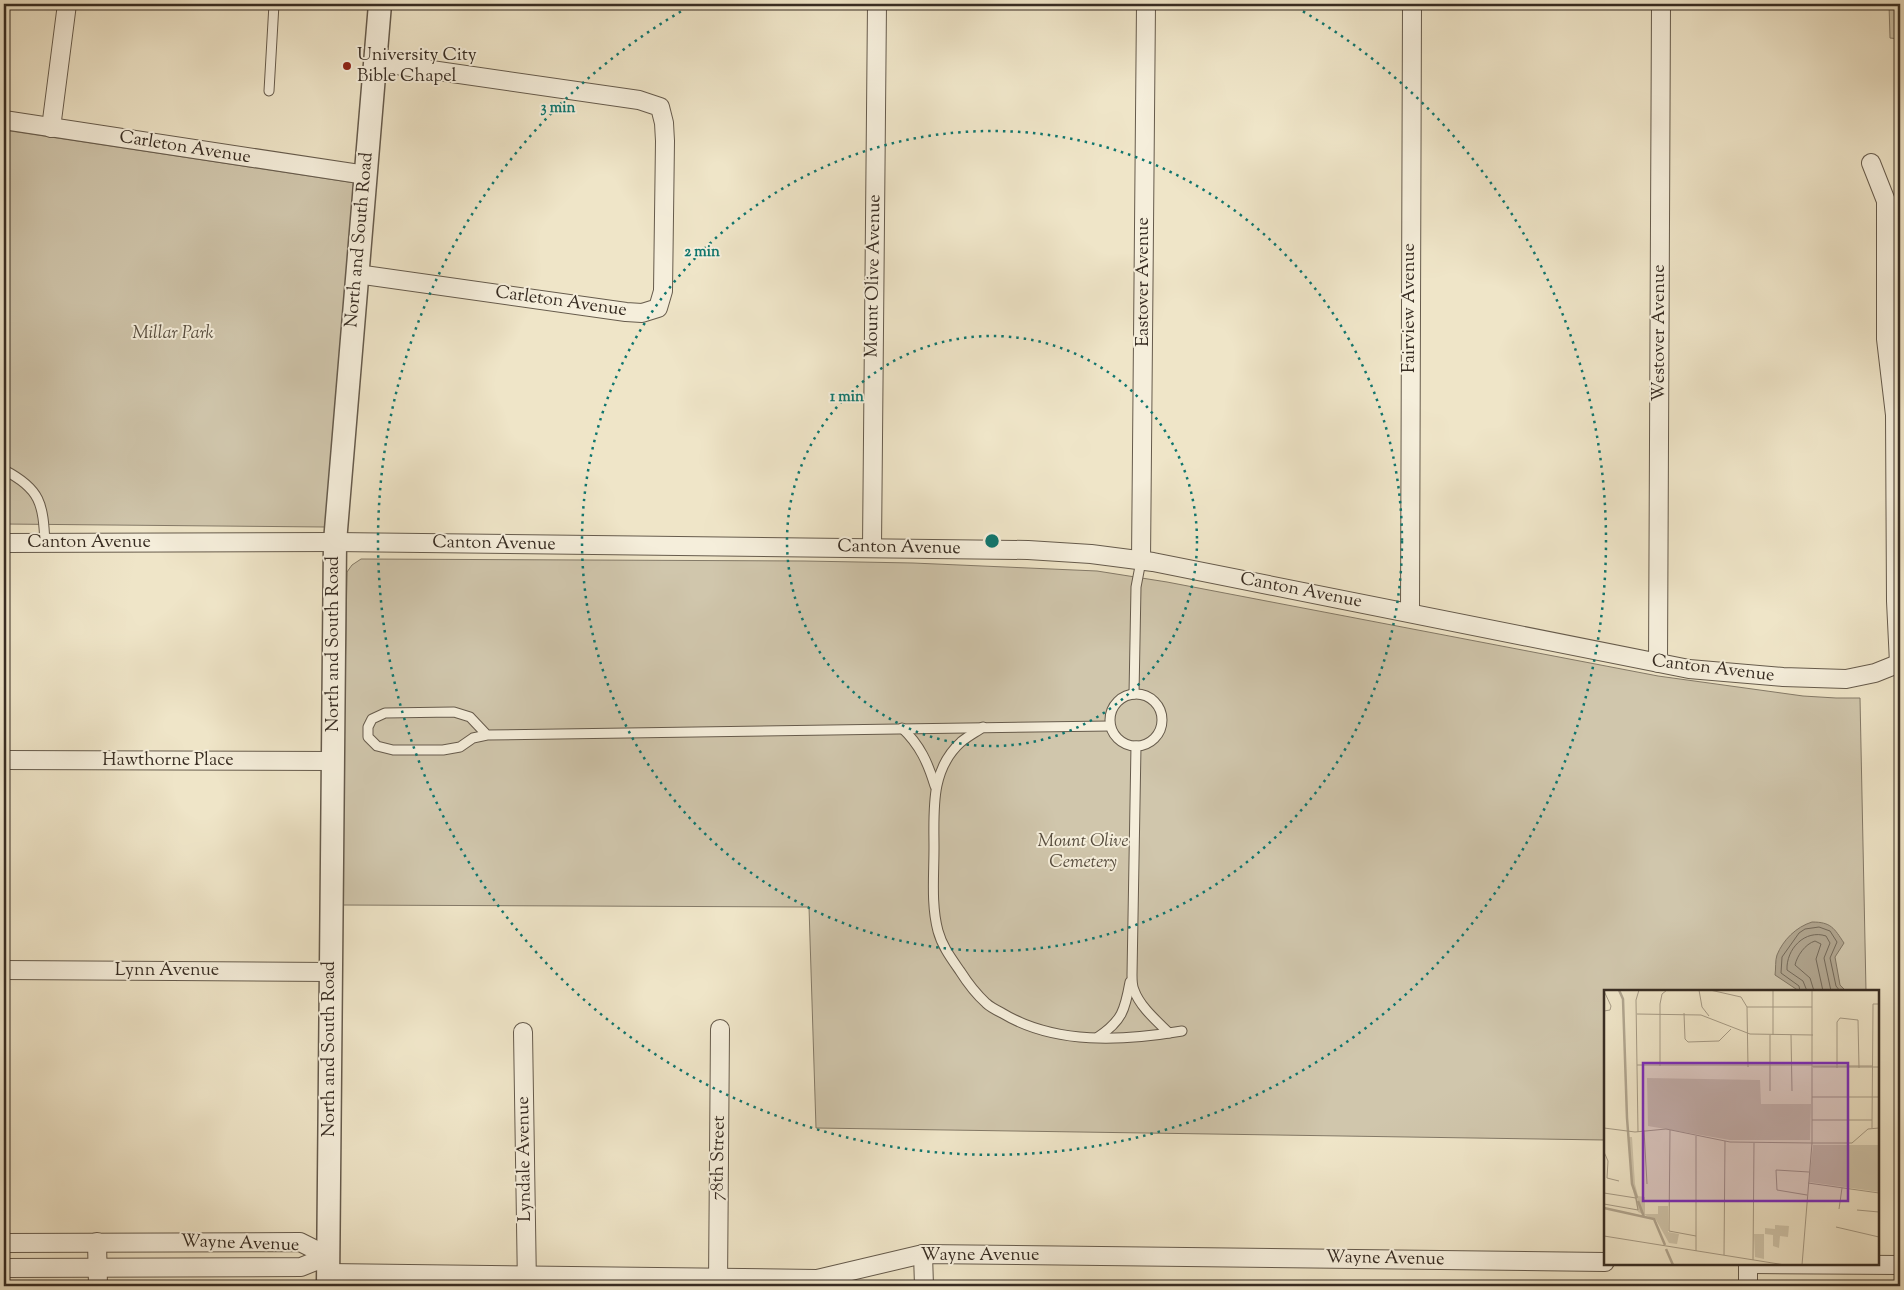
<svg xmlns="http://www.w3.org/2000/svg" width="1904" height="1290" viewBox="0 0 1904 1290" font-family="'Sorts Mill Goudy',serif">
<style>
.green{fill:#d0c6ac;stroke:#847a68}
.water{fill:#b1a690;stroke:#817664}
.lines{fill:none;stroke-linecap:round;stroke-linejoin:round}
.shore{stroke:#746a5a;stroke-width:1}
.service-casing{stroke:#665b4c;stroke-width:11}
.minor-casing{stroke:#665b4c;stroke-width:20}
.tertiary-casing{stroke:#665b4c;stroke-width:25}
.service{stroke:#f5eedb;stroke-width:9}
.minor{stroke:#f5eedb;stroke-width:18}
.tertiary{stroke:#f5eedb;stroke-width:22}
.ring{fill:none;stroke:#0f766e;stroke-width:2.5;stroke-dasharray:2.5 5}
.poi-dot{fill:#8f2418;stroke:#f5eedb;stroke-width:2}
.labels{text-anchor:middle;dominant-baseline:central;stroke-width:4;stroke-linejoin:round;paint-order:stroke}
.poi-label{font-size:18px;fill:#382d23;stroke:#f5eedb;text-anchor:start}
.street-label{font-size:18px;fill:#382d23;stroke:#f5eedb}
.park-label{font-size:18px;font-style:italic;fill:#564c3e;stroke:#f5eedb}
.inset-river{fill:none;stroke:#b1a690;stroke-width:2.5}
.inset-road{fill:none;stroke:#a69b86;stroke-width:1}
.view{fill:#7b2cbf;fill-opacity:0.15;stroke:#7b2cbf;stroke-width:2.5}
.inset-edge{fill:none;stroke:#382d23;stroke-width:2.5}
.centre{fill:#0f766e;stroke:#f5eedb;stroke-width:2.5}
.ring-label{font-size:15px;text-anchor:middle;font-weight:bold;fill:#0f766e;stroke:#f5eedb;stroke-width:4;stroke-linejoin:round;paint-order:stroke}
</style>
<rect width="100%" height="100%" fill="#efe5c8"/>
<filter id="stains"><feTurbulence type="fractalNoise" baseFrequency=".004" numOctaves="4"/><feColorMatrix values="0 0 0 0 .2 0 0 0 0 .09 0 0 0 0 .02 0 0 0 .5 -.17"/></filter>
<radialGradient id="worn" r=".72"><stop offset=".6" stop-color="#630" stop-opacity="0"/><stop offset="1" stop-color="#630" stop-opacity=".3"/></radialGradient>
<g class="green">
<polygon points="1889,4 1900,4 1900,39 1890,38"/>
<polygon points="4,130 355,183 325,527 4,524"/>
<polygon points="361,559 804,561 913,563 1097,571 1167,582 1658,676 1803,696 1836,698 1860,698 1866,991 1605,991 1605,1140 816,1128 809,907 341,905 347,572 352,565"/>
</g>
<path class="water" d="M 1812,922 C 1831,922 1834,928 1844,943 L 1835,957 L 1840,985 L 1846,991 L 1799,991 L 1775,975 C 1776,969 1775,960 1777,955 C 1783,940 1796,927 1812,922 Z"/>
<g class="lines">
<g class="shore">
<polyline points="1800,991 1799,986 1781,973 1782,957 1799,933 1805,929 1819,927 1830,931 1837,942 1830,958 1836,986 1840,991"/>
<path d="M 1807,991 L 1803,981 L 1787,970 C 1786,949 1805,929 1826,936 L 1830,943 L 1824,958 L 1831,991"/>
<path d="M 1814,991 L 1810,978 L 1795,965 C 1797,956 1805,944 1815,941 L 1821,944 L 1816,959 L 1823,991"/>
</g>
<g class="service-casing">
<g id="service">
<polyline points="1843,4 1852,4"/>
<polyline points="269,91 274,4"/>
<path d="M 4,470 C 41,489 43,504 45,543"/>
<polyline points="1134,694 1136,587 1141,561"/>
<circle cx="1136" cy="720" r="26"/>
<path d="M 983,727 C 976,732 968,736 961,742 C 930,770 934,810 934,848 C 934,875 931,905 938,931 C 942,946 951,958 960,971 C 967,982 975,993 986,1003 C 990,1007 996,1010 1002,1013 C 1055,1045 1123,1041 1182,1031"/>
<path d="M 902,728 C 920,745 928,763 935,786"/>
<polyline points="487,735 470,717 454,712 385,713 372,719 368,727 368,737 377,746 393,750 443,750 460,747 473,738 487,735 1110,726"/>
<path d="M 1136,746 L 1132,975 C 1132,980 1132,986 1134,990 C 1140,1007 1157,1021 1169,1033"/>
<path d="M 1098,1037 C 1122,1021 1125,1010 1130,982"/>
</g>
</g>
<g class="minor-casing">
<g id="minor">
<polyline points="4,120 366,175"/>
<polyline points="51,128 67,4"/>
<polyline points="1871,163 1886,201 1886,339 1895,415 1896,601 1899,663"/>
<polyline points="357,274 626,312 642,313 658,308 663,291 665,141 664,123 660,107 639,100 376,62"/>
<polyline points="4,543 335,542 1028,550 1091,554 1153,562 1689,669 1783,677 1846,679 1875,673 1900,663"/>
<polyline points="872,547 877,4"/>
<polyline points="1141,561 1146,4"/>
<polyline points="1410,612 1412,4"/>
<polyline points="1658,663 1661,4"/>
<polyline points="4,760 333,761"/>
<polyline points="4,970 330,972"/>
<polyline points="523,1032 527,1286"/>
<polyline points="97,1242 98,1286"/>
<polyline points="4,1243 300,1242 328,1256"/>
<polyline points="923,1254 924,1286"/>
<polyline points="1748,1264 1748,1286"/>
<polyline points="1754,1264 1900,1265"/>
<polyline points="4,1268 301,1267 328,1256"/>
<polyline points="328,1273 817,1279 923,1254 1605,1262"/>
<polyline points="718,1286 720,1029"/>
</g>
</g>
<g class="tertiary-casing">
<polyline id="tertiary" points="328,1286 335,542 380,4"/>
</g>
<use href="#service" class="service"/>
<use href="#minor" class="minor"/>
<use href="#tertiary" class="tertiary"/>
</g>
<g class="ring">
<circle cx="992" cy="541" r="205"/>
<circle cx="992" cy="541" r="410"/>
<path d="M1290 4A614 614 0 1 1 694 4"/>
</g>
<circle class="poi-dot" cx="347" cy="66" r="5"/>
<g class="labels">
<g class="poi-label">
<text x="357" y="56">University City<tspan x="357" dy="21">Bible Chapel</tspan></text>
</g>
<g class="street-label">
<text transform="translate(185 148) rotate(9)">Carleton Avenue</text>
<text transform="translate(360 240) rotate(-85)">North and South Road</text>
<text transform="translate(874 276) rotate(-89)">Mount Olive Avenue</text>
<text transform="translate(1144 282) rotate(-90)">Eastover Avenue</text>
<text transform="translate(561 302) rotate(8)">Carleton Avenue</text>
<text transform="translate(1410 308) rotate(-90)">Fairview Avenue</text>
<text transform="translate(1660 333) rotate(-90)">Westover Avenue</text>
<text x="89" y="543">Canton Avenue</text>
<text transform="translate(494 544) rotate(1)">Canton Avenue</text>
<text transform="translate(899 548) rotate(1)">Canton Avenue</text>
<text transform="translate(1301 591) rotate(11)">Canton Avenue</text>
<text transform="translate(334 644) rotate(-90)">North and South Road</text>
<text transform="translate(1713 669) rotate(7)">Canton Avenue</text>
<text x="168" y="761">Hawthorne Place</text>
<text x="167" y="971">Lynn Avenue</text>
<text transform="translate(330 1049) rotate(-90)">North and South Road</text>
<text transform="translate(719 1158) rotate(-89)">78th Street</text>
<text transform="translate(525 1159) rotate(-91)">Lyndale Avenue</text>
<text transform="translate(240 1244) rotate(2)">Wayne Avenue</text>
<text x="980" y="1256">Wayne Avenue</text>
<text transform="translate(1385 1259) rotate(1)">Wayne Avenue</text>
</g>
<g class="park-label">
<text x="173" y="334">Millar Park</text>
<text x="1083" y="842">Mount Olive<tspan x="1083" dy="21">Cemetery</tspan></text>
</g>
</g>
<g transform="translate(1604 990)">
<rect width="275" height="275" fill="#efe5c8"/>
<path d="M 43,88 L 156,90 L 157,114 L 207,114 L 206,150 L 126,150 L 44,136 ZM 24,147 L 28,147 L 31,194 L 34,206 L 41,207 L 41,224 L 54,224 L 54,216 L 64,216 L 64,242 L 75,244 L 73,254 L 65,253 L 52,230 L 34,222 L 28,196 ZM 209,155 L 275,155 L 275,202 L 205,192 ZM 171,235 L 185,236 L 184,247 L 176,246 L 175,258 L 169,256 L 169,245 L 161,244 L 161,238 L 171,239 ZM 150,244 L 160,244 L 160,269 L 151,267 Z" fill="#d0c6ac"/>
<path class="inset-river" d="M 15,0 L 19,9 L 23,128 L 28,194 L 33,208M 34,211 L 40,227M 0,218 L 50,229 L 61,255M 62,259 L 69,275"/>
<path class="inset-road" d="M 95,0 L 98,17 L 105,26M 106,0 L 137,7 L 143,17 L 208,17M 0,1 L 7,16 L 6,20 L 0,21M 143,17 L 144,77M 80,23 L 81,49 L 84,52 L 115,51 L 127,39M 33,24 L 97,25 L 146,44 L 209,45M 166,45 L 166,101M 169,45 L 169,0M 187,45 L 188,101M 33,75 L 208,75M 56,76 L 56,14 L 58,4 L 63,0M 208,76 L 268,76M 209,77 L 275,77M 233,78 L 233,32 L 236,28 L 254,30 L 255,78M 208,107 L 275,107M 208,130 L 268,130M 0,138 L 31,142 L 62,139 L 126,152 L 208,153 L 248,153 L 264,139 L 275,138M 268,138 L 269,14 L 275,14M 40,140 L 43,194M 66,140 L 65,241 L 92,246M 34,142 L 32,10 L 35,0M 0,162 L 4,171 L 3,188 L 15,191M 204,193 L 275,203M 0,203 L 32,208 L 34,220 L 0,214M 203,205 L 173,200 L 172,180 L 205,182M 235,219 L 238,198M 253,220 L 275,222M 232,237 L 275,247M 0,246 L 181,275M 92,261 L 92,146M 120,265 L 121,151M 149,270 L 150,153M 198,275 L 208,153 L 208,0"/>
<path class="view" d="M 39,73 L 244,73 L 244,211 L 39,211 Z"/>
<rect width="275" height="275" class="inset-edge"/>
</g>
<circle cx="992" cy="541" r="8" class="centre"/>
<g class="ring-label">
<text x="558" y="112">3 min</text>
<text x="702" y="256">2 min</text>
<text x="847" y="401">1 min</text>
</g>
<rect width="1904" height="1290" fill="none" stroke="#efe5c8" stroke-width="20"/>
<rect x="5" y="5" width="1894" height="1280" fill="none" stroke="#382d23" stroke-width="2.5"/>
<rect x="10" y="10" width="1884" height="1270" fill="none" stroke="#382d23"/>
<rect width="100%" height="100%" filter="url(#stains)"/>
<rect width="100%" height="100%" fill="url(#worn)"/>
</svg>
